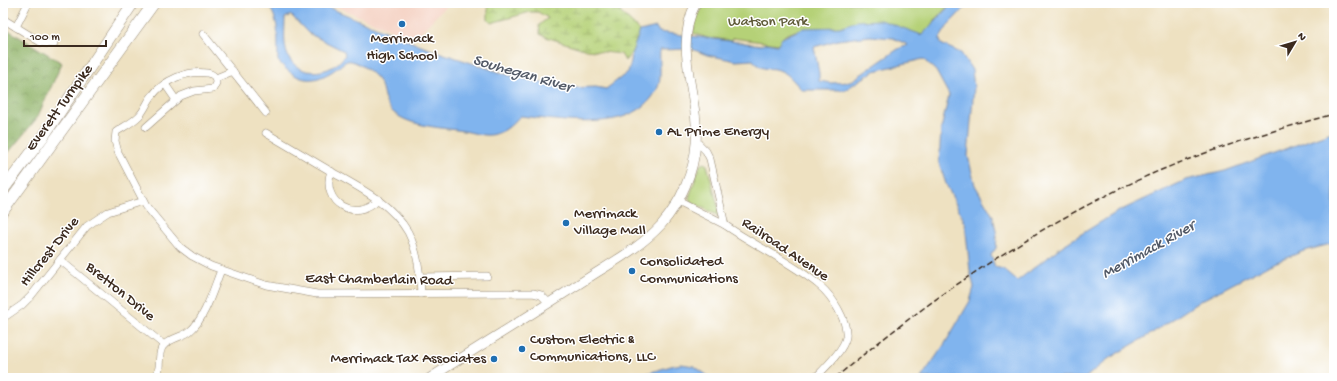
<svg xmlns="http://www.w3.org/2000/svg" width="1337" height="381" viewBox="0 0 1337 381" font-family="'Gochi Hand',sans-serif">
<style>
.built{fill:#f5d2c3}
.green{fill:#b5d177;stroke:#787e4a}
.forest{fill:url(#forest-crowns);stroke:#666e43}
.wetland{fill:url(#wetland-marsh);stroke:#787e4a}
.water{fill:#80b4ee;stroke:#5e6f86;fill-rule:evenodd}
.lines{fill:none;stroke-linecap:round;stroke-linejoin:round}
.minor-casing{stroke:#948670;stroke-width:8}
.major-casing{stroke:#948670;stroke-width:10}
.highway-casing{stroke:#948670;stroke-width:12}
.minor{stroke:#fff;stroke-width:7}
.major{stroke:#fff;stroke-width:9}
.highway{stroke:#fff;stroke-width:11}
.rail{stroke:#3b2a1e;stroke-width:1.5;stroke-dasharray:6 3;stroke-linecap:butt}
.poi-dot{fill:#1f6fb2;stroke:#fff;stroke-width:1.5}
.labels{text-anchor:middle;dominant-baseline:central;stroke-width:3;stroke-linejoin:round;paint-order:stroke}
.park-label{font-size:15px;fill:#605c39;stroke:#fff}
.poi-label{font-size:15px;fill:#3b2a1e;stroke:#fff;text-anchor:start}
.street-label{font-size:15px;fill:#3b2a1e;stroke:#fff}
.water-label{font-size:16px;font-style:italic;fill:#535a67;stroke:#fff}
</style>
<defs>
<pattern id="forest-crowns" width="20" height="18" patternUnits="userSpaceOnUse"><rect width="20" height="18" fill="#90b368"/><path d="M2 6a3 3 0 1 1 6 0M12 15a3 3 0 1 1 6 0" fill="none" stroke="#779255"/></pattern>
<pattern id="wetland-marsh" width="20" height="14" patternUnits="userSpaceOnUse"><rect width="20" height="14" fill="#b5d177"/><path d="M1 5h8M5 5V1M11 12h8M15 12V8" fill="none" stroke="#94aa61"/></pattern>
</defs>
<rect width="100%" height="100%" fill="#fff"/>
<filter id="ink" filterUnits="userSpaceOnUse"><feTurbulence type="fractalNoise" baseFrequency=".025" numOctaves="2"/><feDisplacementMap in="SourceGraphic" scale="8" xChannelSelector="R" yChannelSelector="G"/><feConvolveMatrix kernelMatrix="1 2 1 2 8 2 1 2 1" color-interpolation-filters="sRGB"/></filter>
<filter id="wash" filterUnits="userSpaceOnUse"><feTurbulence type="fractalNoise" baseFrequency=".012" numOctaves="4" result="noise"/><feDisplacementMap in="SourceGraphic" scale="16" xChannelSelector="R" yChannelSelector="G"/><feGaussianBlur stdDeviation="0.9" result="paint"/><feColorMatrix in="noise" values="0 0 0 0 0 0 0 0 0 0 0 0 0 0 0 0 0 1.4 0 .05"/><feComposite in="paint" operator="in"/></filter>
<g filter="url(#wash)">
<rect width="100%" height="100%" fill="#eee1c1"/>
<polygon class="built" points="327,3 449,3 414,39"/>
<g class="green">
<polygon points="704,3 951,3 933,22 925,35 795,31 785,35 778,44 733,38 730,41 714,38 713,40 693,33 696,19"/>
<polygon points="704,163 707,165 720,214 719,216 691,202 689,198 700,165"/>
</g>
<polygon class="forest" points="3,27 62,63 37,118 3,159"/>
<polygon class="wetland" points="484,3 622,3 620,12 640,31 632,52 625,61 621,54 587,50 546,37 540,34 539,25 548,18 538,12 530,12 491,23 488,20 488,8"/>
<g class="water">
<path d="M 266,3 L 318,3 L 426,48 L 508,75 L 564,88 L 596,87 L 606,89 L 628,72 L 631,62 L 632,52 L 640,31 L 656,27 L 659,32 L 761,45 L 768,43 L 777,45 L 782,38 L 803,28 L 840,27 L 857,21 L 881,20 L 922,35 L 952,3 L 969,3 L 949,24 L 940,38 L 941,44 L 961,53 L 972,70 L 974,87 L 968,156 L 975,185 L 993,216 L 997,236 L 996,248 L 991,255 L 995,267 L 1003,269 L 1017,281 L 1062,246 L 1117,212 L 1186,180 L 1225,171 L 1334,131 L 1334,243 L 1301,252 L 1267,266 L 1200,301 L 1152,333 L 1108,359 L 1085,378 L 921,378 L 944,345 L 970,301 L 974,287 L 970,271 L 965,223 L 946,184 L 939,163 L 941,129 L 949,95 L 936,71 L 923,59 L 874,71 L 845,90 L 802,90 C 796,84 789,74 781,71 C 769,65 764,74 753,60 L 736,61 L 707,55 L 692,49 L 660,50 C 659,59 662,79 658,87 C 637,136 560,120 520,116 C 511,126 504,133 490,135 C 482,136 471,132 463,131 C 440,127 405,127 389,108 C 385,103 383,92 381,85 C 377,76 361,63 351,61 C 347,60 343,63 340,66 C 315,85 299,84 278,61 C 277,40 281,19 266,3 ZM 291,15 L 308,33 L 344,51 L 345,55 C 333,75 299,79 288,56 C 283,45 285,30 285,18 ZM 870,36 L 893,38 L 908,45 L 898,49 L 850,82 L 831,83 L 819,81 L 819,73 L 814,47 L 838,40 Z"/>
<polygon points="681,364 694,366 711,378 632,378 671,366"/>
</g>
</g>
<g filter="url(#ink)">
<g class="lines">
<g class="minor-casing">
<g id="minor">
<polyline points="3,19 42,43 54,44"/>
<polyline points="16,27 28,3"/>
<polyline points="203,34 266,113"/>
<polyline points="216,78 233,71"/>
<polyline points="165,84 176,100"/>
<path d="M 146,127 L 181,96 L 194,91 L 213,89 L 216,83 C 216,76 213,74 207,73 C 187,70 164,80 152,96 C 147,102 145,110 139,116 C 132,123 123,127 116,132 L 115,141 L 118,152 L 146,206 L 180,247 L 192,256 L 211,266 L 266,285 L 317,294 L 533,293 L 541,295 L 549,303"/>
<path d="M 266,133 C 288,146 310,159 332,172 C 360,188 391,203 408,232 C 418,252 420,273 421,294"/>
<path d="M 697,142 L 706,151 L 710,159 L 725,225 C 755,246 793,263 820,286 C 832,296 848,321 846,337 C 844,350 824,369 815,378"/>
<path d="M 331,171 C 320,203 355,223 378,199"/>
<polyline points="678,201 725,225"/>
<polyline points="60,260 164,345"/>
<polyline points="420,277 487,276"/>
<polyline points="3,318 22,305 31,296 87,226 108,212 143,201"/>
<path d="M 155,378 C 163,368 156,355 163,346 C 170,338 183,337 190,331 C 205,319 214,287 221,270"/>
</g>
</g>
<g class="major-casing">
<path id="major" d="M 430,378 C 481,345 534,313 585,280 C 611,263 640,248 661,225 C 681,202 694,172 696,143 C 700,96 672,48 696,3"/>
</g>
<g class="highway-casing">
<g id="highway">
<polyline points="3,190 43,137 133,3"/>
<polyline points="3,211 154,3"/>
</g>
</g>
<use href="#minor" class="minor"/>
<use href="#major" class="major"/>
<use href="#highway" class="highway"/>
<path class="rail" d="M 835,378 C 930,298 1034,227 1147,176 C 1207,150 1271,131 1334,114"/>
</g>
</g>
<g class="poi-dot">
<circle cx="402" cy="24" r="4"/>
<circle cx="659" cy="132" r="4"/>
<circle cx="566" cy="223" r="4"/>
<circle cx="632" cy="271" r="4"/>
<circle cx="522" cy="349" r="4"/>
<circle cx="494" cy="359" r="4"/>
</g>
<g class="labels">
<g class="park-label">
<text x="768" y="22">Watson Park</text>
</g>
<g class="poi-label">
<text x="402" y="39" text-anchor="middle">Merrimack<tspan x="402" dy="17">High School</tspan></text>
<text x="667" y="132">AL Prime Energy</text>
<text x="574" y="214">Merrimack<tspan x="574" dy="17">Village Mall</tspan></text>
<text x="640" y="262">Consolidated<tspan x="640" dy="17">Communications</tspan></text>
<text x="530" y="340">Custom Electric &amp;<tspan x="530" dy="17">Communications, LLC</tspan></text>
<text x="486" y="359" text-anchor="end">Merrimack Tax Associates</text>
</g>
<g class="street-label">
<text transform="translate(60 108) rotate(-54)">Everett Turnpike</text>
<text transform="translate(785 250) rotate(34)">Railroad Avenue</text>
<text transform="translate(50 252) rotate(-51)">Hillcrest Drive</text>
<text transform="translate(379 280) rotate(1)">East Chamberlain Road</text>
<text transform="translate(120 292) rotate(39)">Bretton Drive</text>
</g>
<g class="water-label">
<text transform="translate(522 75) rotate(16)">Souhegan River</text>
<text transform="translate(1149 251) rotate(-29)">Merrimack River</text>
</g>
</g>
<rect width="1337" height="381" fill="none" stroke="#fff" stroke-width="16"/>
<g transform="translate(1295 42) rotate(52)" stroke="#ffffff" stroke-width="3" paint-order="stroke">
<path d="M0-3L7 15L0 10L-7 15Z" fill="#3b2a1e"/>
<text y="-6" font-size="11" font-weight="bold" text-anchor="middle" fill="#3b2a1e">N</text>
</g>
<path d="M24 40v6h82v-6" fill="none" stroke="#3b2a1e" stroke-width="2"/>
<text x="30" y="40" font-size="12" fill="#3b2a1e" stroke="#ffffff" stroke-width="3" paint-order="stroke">100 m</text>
</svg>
